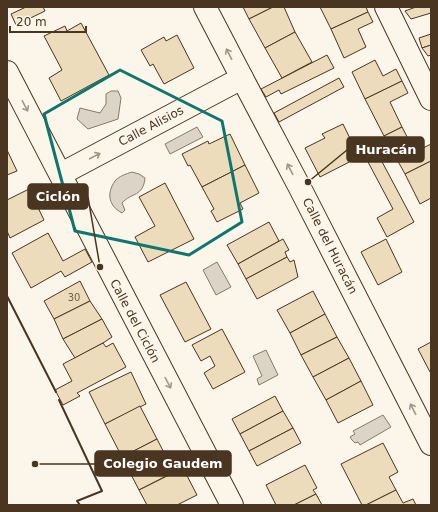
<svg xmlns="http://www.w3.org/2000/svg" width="438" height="512" viewBox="0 0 438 512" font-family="'DejaVu Sans',sans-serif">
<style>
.water{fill:#dcd4c6;stroke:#887966}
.building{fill:#ecdcbc;stroke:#4a3520}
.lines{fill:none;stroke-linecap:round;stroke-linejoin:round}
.minor-casing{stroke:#4a3520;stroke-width:24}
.minor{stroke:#fbf6e9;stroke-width:22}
.wall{stroke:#4a3520;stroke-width:2}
.oneway{stroke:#a29684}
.marked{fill:none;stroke:#0f766e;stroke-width:3;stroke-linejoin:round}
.labels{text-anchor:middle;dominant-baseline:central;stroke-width:3;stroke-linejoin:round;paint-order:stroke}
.number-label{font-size:10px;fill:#725f47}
.street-label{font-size:12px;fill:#4a3520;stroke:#fbf6e9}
.leader{fill:none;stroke:#4a3520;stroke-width:1.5}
.callout-dot{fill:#4a3520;stroke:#fbf6e9;stroke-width:1.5}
.callout{fill:#4a3520;stroke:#4a3520;stroke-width:1.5}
.callout-label{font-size:13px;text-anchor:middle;font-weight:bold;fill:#fff}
</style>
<rect width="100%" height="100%" fill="#fbf6e9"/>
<g class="water">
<polygon points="111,91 118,91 121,98 118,119 88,129 77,119 80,108 100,113 106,104 106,94"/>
<polygon points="197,127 203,137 170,154 165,144"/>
<path d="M 132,172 L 139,174 L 145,178 C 143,197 132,192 122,203 L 125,210 L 122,213 C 109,206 106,194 115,181 C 119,176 126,174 132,172 Z"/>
<polygon points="217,262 231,287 216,295 203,270"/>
<polygon points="266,350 278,375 259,385 257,379 262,376 253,356"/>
<polygon points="383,415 391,427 360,445 358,442 355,443 352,440 350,437 355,434 353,431"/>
</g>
<g class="building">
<polygon points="26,7 43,7 45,11 16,25 11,14"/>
<polygon points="243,7 273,7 249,19"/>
<polygon points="273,7 284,7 295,32 265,48 249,19"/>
<polygon points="320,7 366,7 368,12 331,29"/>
<polygon points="416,7 431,7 431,13 411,19 405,11"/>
<polygon points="368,12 373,22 358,29 366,47 344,58 331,29"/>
<polygon points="81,23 109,75 61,101 49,78 62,70 44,36 65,26 67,31"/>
<polygon points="295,32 312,62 282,78 265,48"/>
<polygon points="431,34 431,45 422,48 419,38"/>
<polygon points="177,35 194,68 164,84 153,64 150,66 141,50 164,37 166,41"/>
<polygon points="431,45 431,55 428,56 422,48"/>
<polygon points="327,55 334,68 281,94 279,90 266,97 261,89"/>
<polygon points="375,60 383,76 396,69 402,81 365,99 352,72"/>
<polygon points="339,78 344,87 279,122 274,113"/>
<polygon points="402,81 408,93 390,102 402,127 384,136 365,99"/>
<polygon points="343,124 359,157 320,177 305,148 325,138 322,134"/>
<polygon points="402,127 415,152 431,144 431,161 405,174 384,136"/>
<polygon points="230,134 245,165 202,187 190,165 188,166 182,154 208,141 209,144"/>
<polygon points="7,150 17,171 7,175"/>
<polygon points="379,156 414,222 387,237 377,218 393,209 368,162"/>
<polygon points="431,161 431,198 420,204 405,174"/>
<polygon points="245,165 259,193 240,203 243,209 217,222 211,211 214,209 202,187"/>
<polygon points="165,183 194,239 148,262 135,237 155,226 139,197"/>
<polygon points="29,189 44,220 10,238 7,231 7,200"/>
<polygon points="269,222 279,241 238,264 227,245"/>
<polygon points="48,233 63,261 85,249 92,262 65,277 61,271 31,288 12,253"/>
<polygon points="283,239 289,250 285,252 287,257 246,279 238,264"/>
<polygon points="386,239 402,272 378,285 361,252"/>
<polygon points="287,257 290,262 294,260 298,277 257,299 246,279"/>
<polygon points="80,281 90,301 54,319 44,301"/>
<polygon points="186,282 211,329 185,342 160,295"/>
<polygon points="313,291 325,314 290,333 277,310"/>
<polygon points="90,301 102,319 63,339 54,319"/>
<polygon points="325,314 337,337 301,355 290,333"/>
<polygon points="102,319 112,337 103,343 75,358 63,339"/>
<polygon points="222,329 245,372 213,389 204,373 215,366 210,356 201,361 192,345"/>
<polygon points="337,337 349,358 313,377 301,355"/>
<polygon points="431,342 431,372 430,372 418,349"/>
<polygon points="103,343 106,347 113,343 126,367 77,393 80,396 63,405 55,390 72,381 63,364"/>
<polygon points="349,358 361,381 326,400 313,377"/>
<polygon points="131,372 146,404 105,424 89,392"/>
<polygon points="361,381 373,405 338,423 326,400"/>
<polygon points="275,396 283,411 240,434 232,419"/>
<polygon points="140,406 157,439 122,457 105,424"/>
<polygon points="283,411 293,428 249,451 240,434"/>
<polygon points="293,428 301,443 257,466 249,451"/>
<polygon points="157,439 174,472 139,490 122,457"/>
<polygon points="383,443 398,472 389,477 396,490 366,505 362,505 341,464"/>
<polygon points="305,465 317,488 313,490 316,494 294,505 276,505 266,485"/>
<polygon points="183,468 197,495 177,505 147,505 139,490"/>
<polygon points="396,490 403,503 413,499 416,505 366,505"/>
<polygon points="316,494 322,505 294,505"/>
</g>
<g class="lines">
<g class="minor-casing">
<g id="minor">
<polyline points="205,7 242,78 299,186 431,444"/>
<polyline points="386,7 431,99"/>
<polyline points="7,72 232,505"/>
<polyline points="61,174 242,78"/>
</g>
</g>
<use href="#minor" class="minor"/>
<g class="wall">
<polyline points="7,296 56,392"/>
<polyline points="59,400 102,491 77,501 80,505"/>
</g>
</g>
<defs><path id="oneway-shaft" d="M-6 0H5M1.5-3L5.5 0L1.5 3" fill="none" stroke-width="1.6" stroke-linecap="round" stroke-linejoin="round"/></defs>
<g class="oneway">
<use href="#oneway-shaft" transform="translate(229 54) rotate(-117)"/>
<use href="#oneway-shaft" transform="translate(25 106) rotate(62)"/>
<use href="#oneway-shaft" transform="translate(95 156) rotate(-28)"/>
<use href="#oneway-shaft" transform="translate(290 169) rotate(-118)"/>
<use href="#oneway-shaft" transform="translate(168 383) rotate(62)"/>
<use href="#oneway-shaft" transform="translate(413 409) rotate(-117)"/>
</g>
<path class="marked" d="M 120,70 L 222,121 L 242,222 L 189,255 L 75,231 L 44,114 Z"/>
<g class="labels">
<g class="number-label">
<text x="74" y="297">30</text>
</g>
<g class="street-label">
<text transform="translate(151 126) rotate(-28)">Calle Alisios</text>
<text transform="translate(330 246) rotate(63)">Calle del Huracán</text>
<text transform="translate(135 321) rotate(62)">Calle del Ciclón</text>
</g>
</g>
<path class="leader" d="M308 182L347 150M100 267L88 197M35 464L95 464"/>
<g class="callout-dot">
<circle cx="308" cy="182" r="4"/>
<circle cx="100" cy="267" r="4"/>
<circle cx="35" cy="464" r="4"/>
</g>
<g class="callout">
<rect x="347" y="137" width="77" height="25" rx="4"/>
<rect x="28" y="184" width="60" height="25" rx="4"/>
<rect x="95" y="451" width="136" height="25" rx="4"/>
</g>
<g class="callout-label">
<text x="386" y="154">Huracán</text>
<text x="58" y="201">Ciclón</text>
<text x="163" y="468">Colegio Gaudem</text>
</g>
<rect width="438" height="512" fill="none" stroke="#4a3520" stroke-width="16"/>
<path d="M10 26v6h76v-6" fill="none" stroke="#4a3520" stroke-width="2"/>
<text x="16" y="26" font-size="12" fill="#4a3520" stroke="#fbf6e9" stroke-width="3" paint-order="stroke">20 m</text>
</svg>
